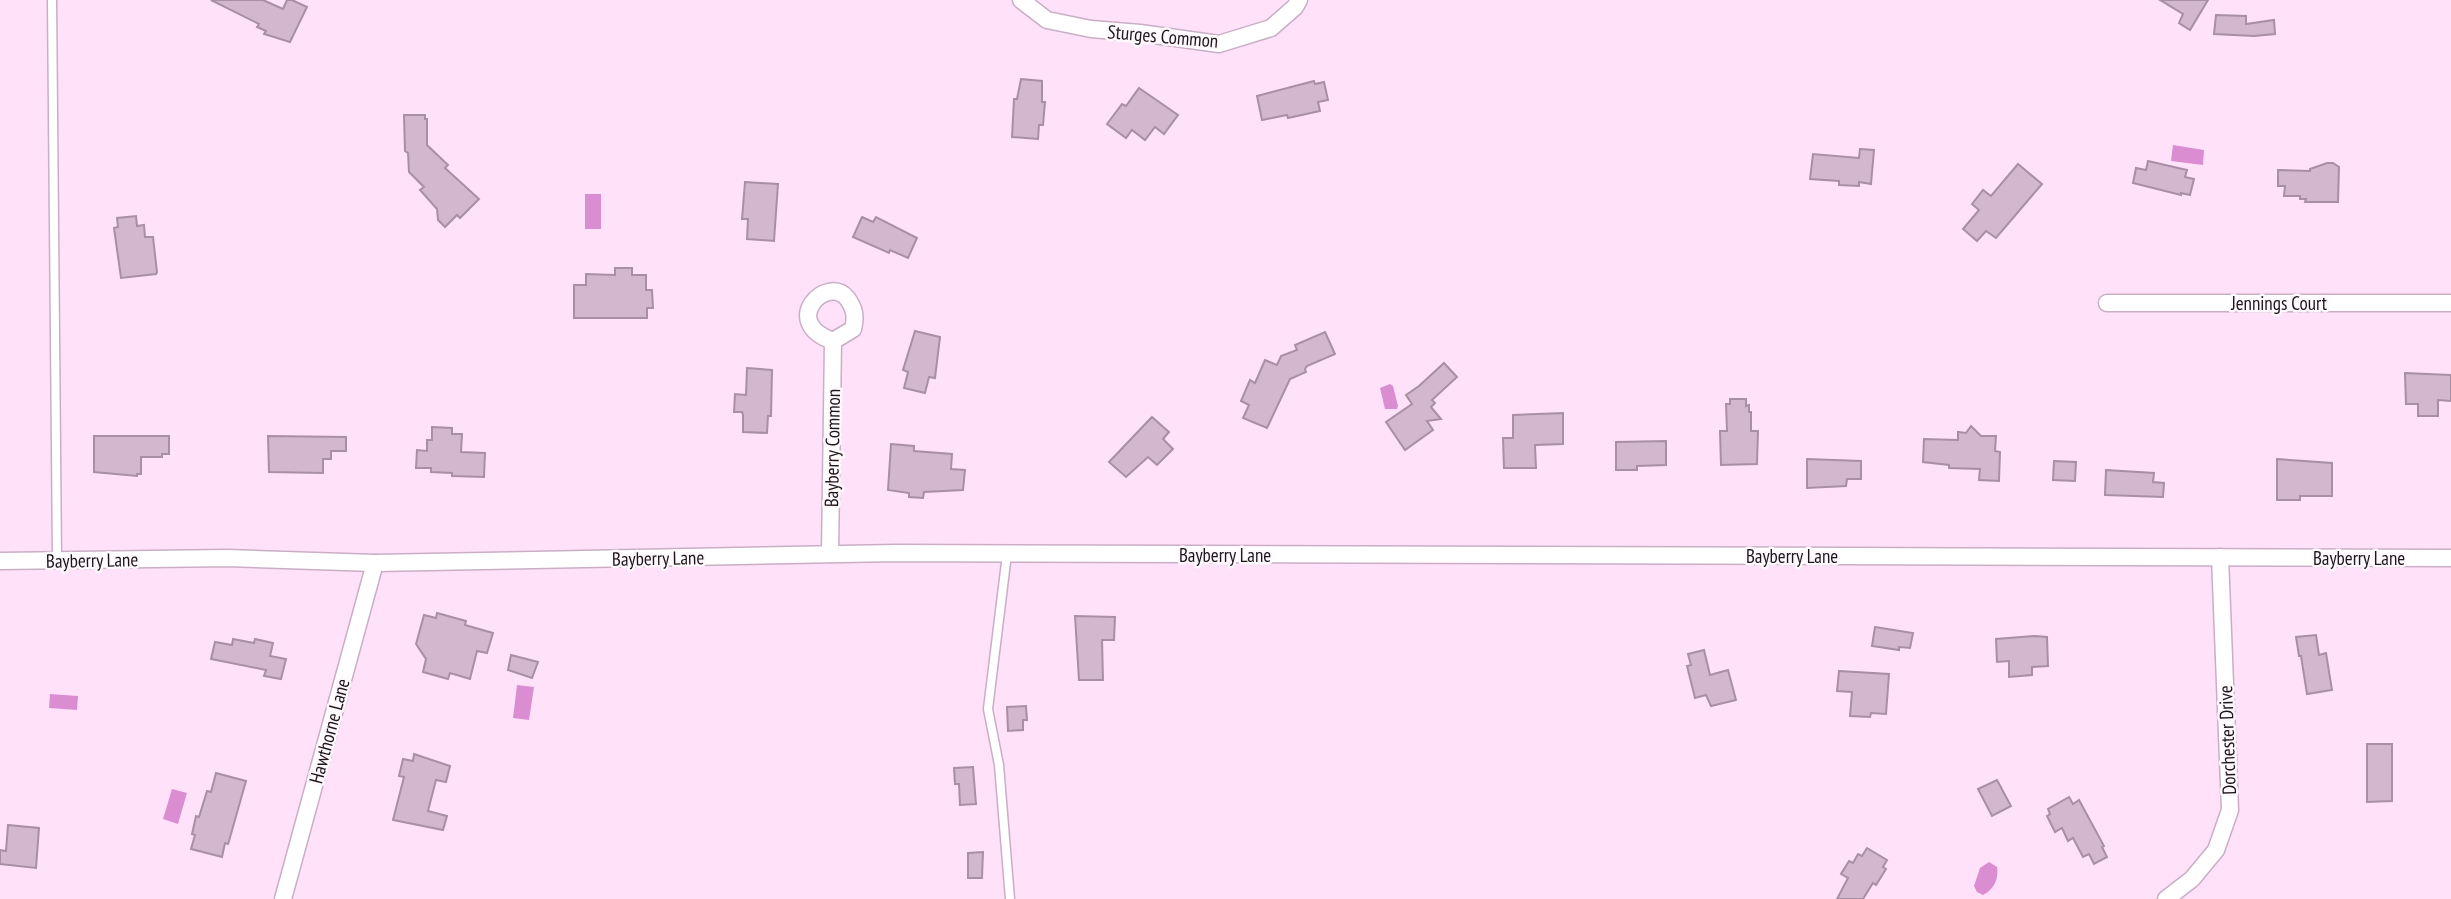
<svg xmlns="http://www.w3.org/2000/svg" width="2451" height="899" viewBox="0 0 2451 899" font-family="'PT Sans Narrow',sans-serif">
<style>
.water{fill:#db8dd2}
.building{fill:#d2b7ce;stroke:#a98fa5;stroke-width:2}
.lines{fill:none;stroke-linecap:round;stroke-linejoin:round}
.service-casing{stroke:#c9aec5;stroke-width:11}
.minor-casing{stroke:#c9aec5;stroke-width:19}
.service{stroke:#fff;stroke-width:8}
.minor{stroke:#fff;stroke-width:16}
.labels{text-anchor:middle;dominant-baseline:central;stroke-width:5;stroke-linejoin:round;paint-order:stroke}
.street-label{font-size:19px;fill:#1d141c;stroke:#fdf8fc}
</style>
<rect width="100%" height="100%" fill="#ffe2fa"/>
<g class="water">
<polygon points="2173,145 2204,150 2203,165 2171,161"/>
<rect x="585" y="194" width="16" height="35"/>
<polygon points="1390,384 1393,386 1398,406 1397,409 1385,409 1380,388"/>
<polygon points="517,685 534,687 529,720 513,718"/>
<polygon points="50,694 78,696 77,710 49,708"/>
<polygon points="172,789 187,793 178,824 163,819"/>
<path d="M 1989,862 L 1997,867 C 1999,878 1994,890 1983,895 L 1977,892 L 1974,886 L 1980,868 Z"/>
</g>
<g class="building">
<polygon points="211,0 263,0 283,9 287,0 292,0 307,7 290,42 264,34 266,31 257,27 259,24"/>
<polygon points="2160,0 2208,0 2190,30 2179,23 2183,14"/>
<polygon points="2216,15 2246,16 2246,24 2274,20 2275,34 2254,36 2214,34"/>
<polygon points="1021,79 1042,81 1042,102 1045,102 1043,125 1039,125 1038,139 1012,137 1014,99 1017,99"/>
<polygon points="1314,81 1315,84 1324,82 1328,100 1318,102 1320,111 1288,118 1287,115 1262,120 1257,96"/>
<polygon points="1139,88 1178,115 1164,134 1155,127 1145,140 1132,130 1126,138 1107,124 1122,104 1126,106"/>
<polygon points="404,115 425,115 425,119 427,119 427,145 448,165 445,168 479,199 460,218 457,215 445,227 438,220 437,209 420,190 424,187 409,172 408,153 405,151"/>
<polygon points="1860,149 1874,150 1871,184 1859,182 1859,186 1839,185 1839,181 1810,179 1813,154 1859,158"/>
<polygon points="2148,161 2187,170 2185,177 2194,179 2190,195 2181,193 2181,195 2133,183 2136,168 2146,170"/>
<polygon points="2327,163 2333,163 2339,167 2338,202 2305,202 2306,199 2300,199 2300,196 2284,196 2285,186 2278,186 2278,170 2310,171 2310,169"/>
<polygon points="2018,164 2042,184 1996,238 1986,231 1977,241 1963,229 1979,210 1972,204 1983,190 1991,196"/>
<polygon points="745,182 778,184 774,241 747,239 748,219 742,219"/>
<polygon points="136,216 137,226 144,225 145,237 153,237 157,272 156,274 121,278 114,228 118,227 117,218"/>
<polygon points="862,217 873,222 876,217 917,238 908,258 890,250 889,253 853,237"/>
<polygon points="615,268 632,268 632,275 646,275 646,290 652,290 653,308 647,308 647,318 574,318 574,285 586,285 586,274 615,275"/>
<polygon points="915,331 940,337 935,378 929,377 925,393 904,388 908,372 903,370"/>
<polygon points="1325,332 1335,354 1307,366 1305,369 1306,372 1290,379 1267,428 1243,418 1249,405 1241,401 1250,380 1255,383 1265,360 1277,365 1281,356 1297,350 1295,345"/>
<polygon points="1444,363 1457,377 1432,400 1435,403 1431,407 1441,419 1427,421 1433,430 1405,450 1386,422 1412,404 1406,395 1419,386"/>
<polygon points="747,368 772,370 771,416 768,416 767,433 743,432 743,415 742,412 734,412 735,394 746,395"/>
<polygon points="2405,373 2451,375 2451,401 2438,400 2438,416 2418,416 2418,404 2406,404"/>
<polygon points="1730,399 1746,399 1746,406 1749,405 1749,412 1751,412 1751,431 1758,431 1757,464 1721,465 1720,431 1727,431 1726,404 1730,404"/>
<polygon points="1563,413 1563,444 1535,445 1536,468 1504,468 1503,438 1513,438 1513,415"/>
<polygon points="1152,417 1169,432 1163,439 1173,449 1157,465 1148,457 1126,477 1109,462"/>
<polygon points="1971,426 1981,436 1996,436 1995,451 2000,452 1999,481 1979,480 1980,469 1949,468 1949,465 1923,462 1924,439 1958,440 1958,432 1966,433"/>
<polygon points="432,427 452,428 452,434 462,434 461,452 485,453 484,477 452,476 452,473 431,472 431,468 416,468 417,450 427,451 427,440 432,440"/>
<polygon points="94,436 169,436 169,454 162,454 162,457 141,457 141,474 137,474 137,476 94,472"/>
<polygon points="268,436 346,437 346,451 331,451 331,459 323,459 323,473 269,472"/>
<polygon points="1666,441 1666,465 1637,466 1637,470 1616,470 1616,442"/>
<polygon points="891,444 914,446 914,451 952,454 951,469 965,470 963,490 924,492 923,498 909,497 909,493 888,490"/>
<polygon points="1807,459 1861,461 1861,479 1847,479 1846,486 1807,488"/>
<polygon points="2277,459 2332,463 2332,496 2300,496 2300,500 2277,500"/>
<polygon points="2054,461 2076,462 2075,481 2053,480"/>
<polygon points="2106,470 2154,473 2153,482 2164,483 2163,497 2105,495"/>
<polygon points="437,613 466,621 465,625 493,633 487,653 477,651 470,679 450,673 448,679 423,672 426,659 416,644 424,615 436,618"/>
<polygon points="1075,616 1115,617 1114,640 1102,640 1103,680 1079,680"/>
<polygon points="1875,627 1913,633 1910,648 1899,647 1899,650 1872,646"/>
<polygon points="2316,635 2319,655 2326,653 2332,690 2307,694 2301,656 2299,656 2296,637"/>
<polygon points="2035,636 2047,637 2048,666 2032,667 2032,675 2009,677 2009,661 1997,662 1996,639"/>
<polygon points="233,639 254,643 255,639 273,643 270,656 286,659 281,679 264,676 266,670 211,659 215,642 232,645"/>
<polygon points="1704,650 1710,675 1728,670 1736,700 1711,706 1706,695 1695,698 1687,666 1691,665 1688,654"/>
<polygon points="511,655 538,662 532,678 508,670"/>
<polygon points="1839,671 1889,674 1886,714 1871,713 1870,717 1850,716 1852,692 1837,691"/>
<polygon points="1026,706 1027,720 1023,720 1023,730 1008,731 1007,707"/>
<polygon points="2367,744 2392,744 2392,801 2367,802"/>
<polygon points="414,754 450,766 446,782 436,780 428,811 447,816 443,830 393,820 404,777 399,776 403,759 413,761"/>
<polygon points="973,767 976,804 960,805 959,784 955,784 954,768"/>
<polygon points="216,773 246,781 229,841 228,844 225,843 222,857 191,849 195,835 192,834 196,816 199,817 207,791 211,792"/>
<polygon points="1997,780 2011,806 1992,816 1978,789"/>
<polygon points="2069,797 2073,804 2079,800 2104,846 2102,847 2107,857 2094,864 2089,854 2083,857 2073,838 2068,841 2062,828 2055,832 2047,816 2050,814 2048,809"/>
<polygon points="8,825 39,828 36,868 0,864 0,850 6,851"/>
<polygon points="1867,848 1887,860 1883,867 1886,869 1876,885 1873,883 1863,899 1837,899 1848,878 1841,874 1849,861 1853,863 1858,854 1862,856"/>
<polygon points="983,852 982,878 968,878 968,853"/>
</g>
<g class="lines">
<g class="service-casing">
<g id="service">
<polyline points="52,0 57,560"/>
<polyline points="1007,554 988,709 999,765 1010,899"/>
</g>
</g>
<g class="minor-casing">
<g id="minor">
<polyline points="1021,0 1047,20 1091,29 1140,33 1219,44 1271,28 1295,7 1299,0"/>
<polyline points="2107,303 2451,303"/>
<path d="M 830,554 L 833,341 C 779,322 827,274 847,298 C 855,309 856,317 853,329 L 833,341"/>
<polyline points="0,561 228,558 375,563 896,553 2451,558"/>
<polyline points="283,899 375,563"/>
<polyline points="2166,899 2192,879 2216,850 2230,810 2220,557"/>
</g>
</g>
<use href="#service" class="service"/>
<use href="#minor" class="minor"/>
</g>
<g class="labels">
<g class="street-label">
<text transform="translate(1163 36) rotate(5)">Sturges Common</text>
<text x="2279" y="303">Jennings Court</text>
<text transform="translate(832 448) rotate(-89)">Bayberry Common</text>
<text x="1225" y="555">Bayberry Lane</text>
<text x="1792" y="556">Bayberry Lane</text>
<text transform="translate(658 558) rotate(-1)">Bayberry Lane</text>
<text x="2359" y="558">Bayberry Lane</text>
<text transform="translate(92 560) rotate(-1)">Bayberry Lane</text>
<text transform="translate(329 731) rotate(-75)">Hawthorne Lane</text>
<text transform="translate(2227 740) rotate(-92)">Dorchester Drive</text>
</g>
</g>
</svg>
